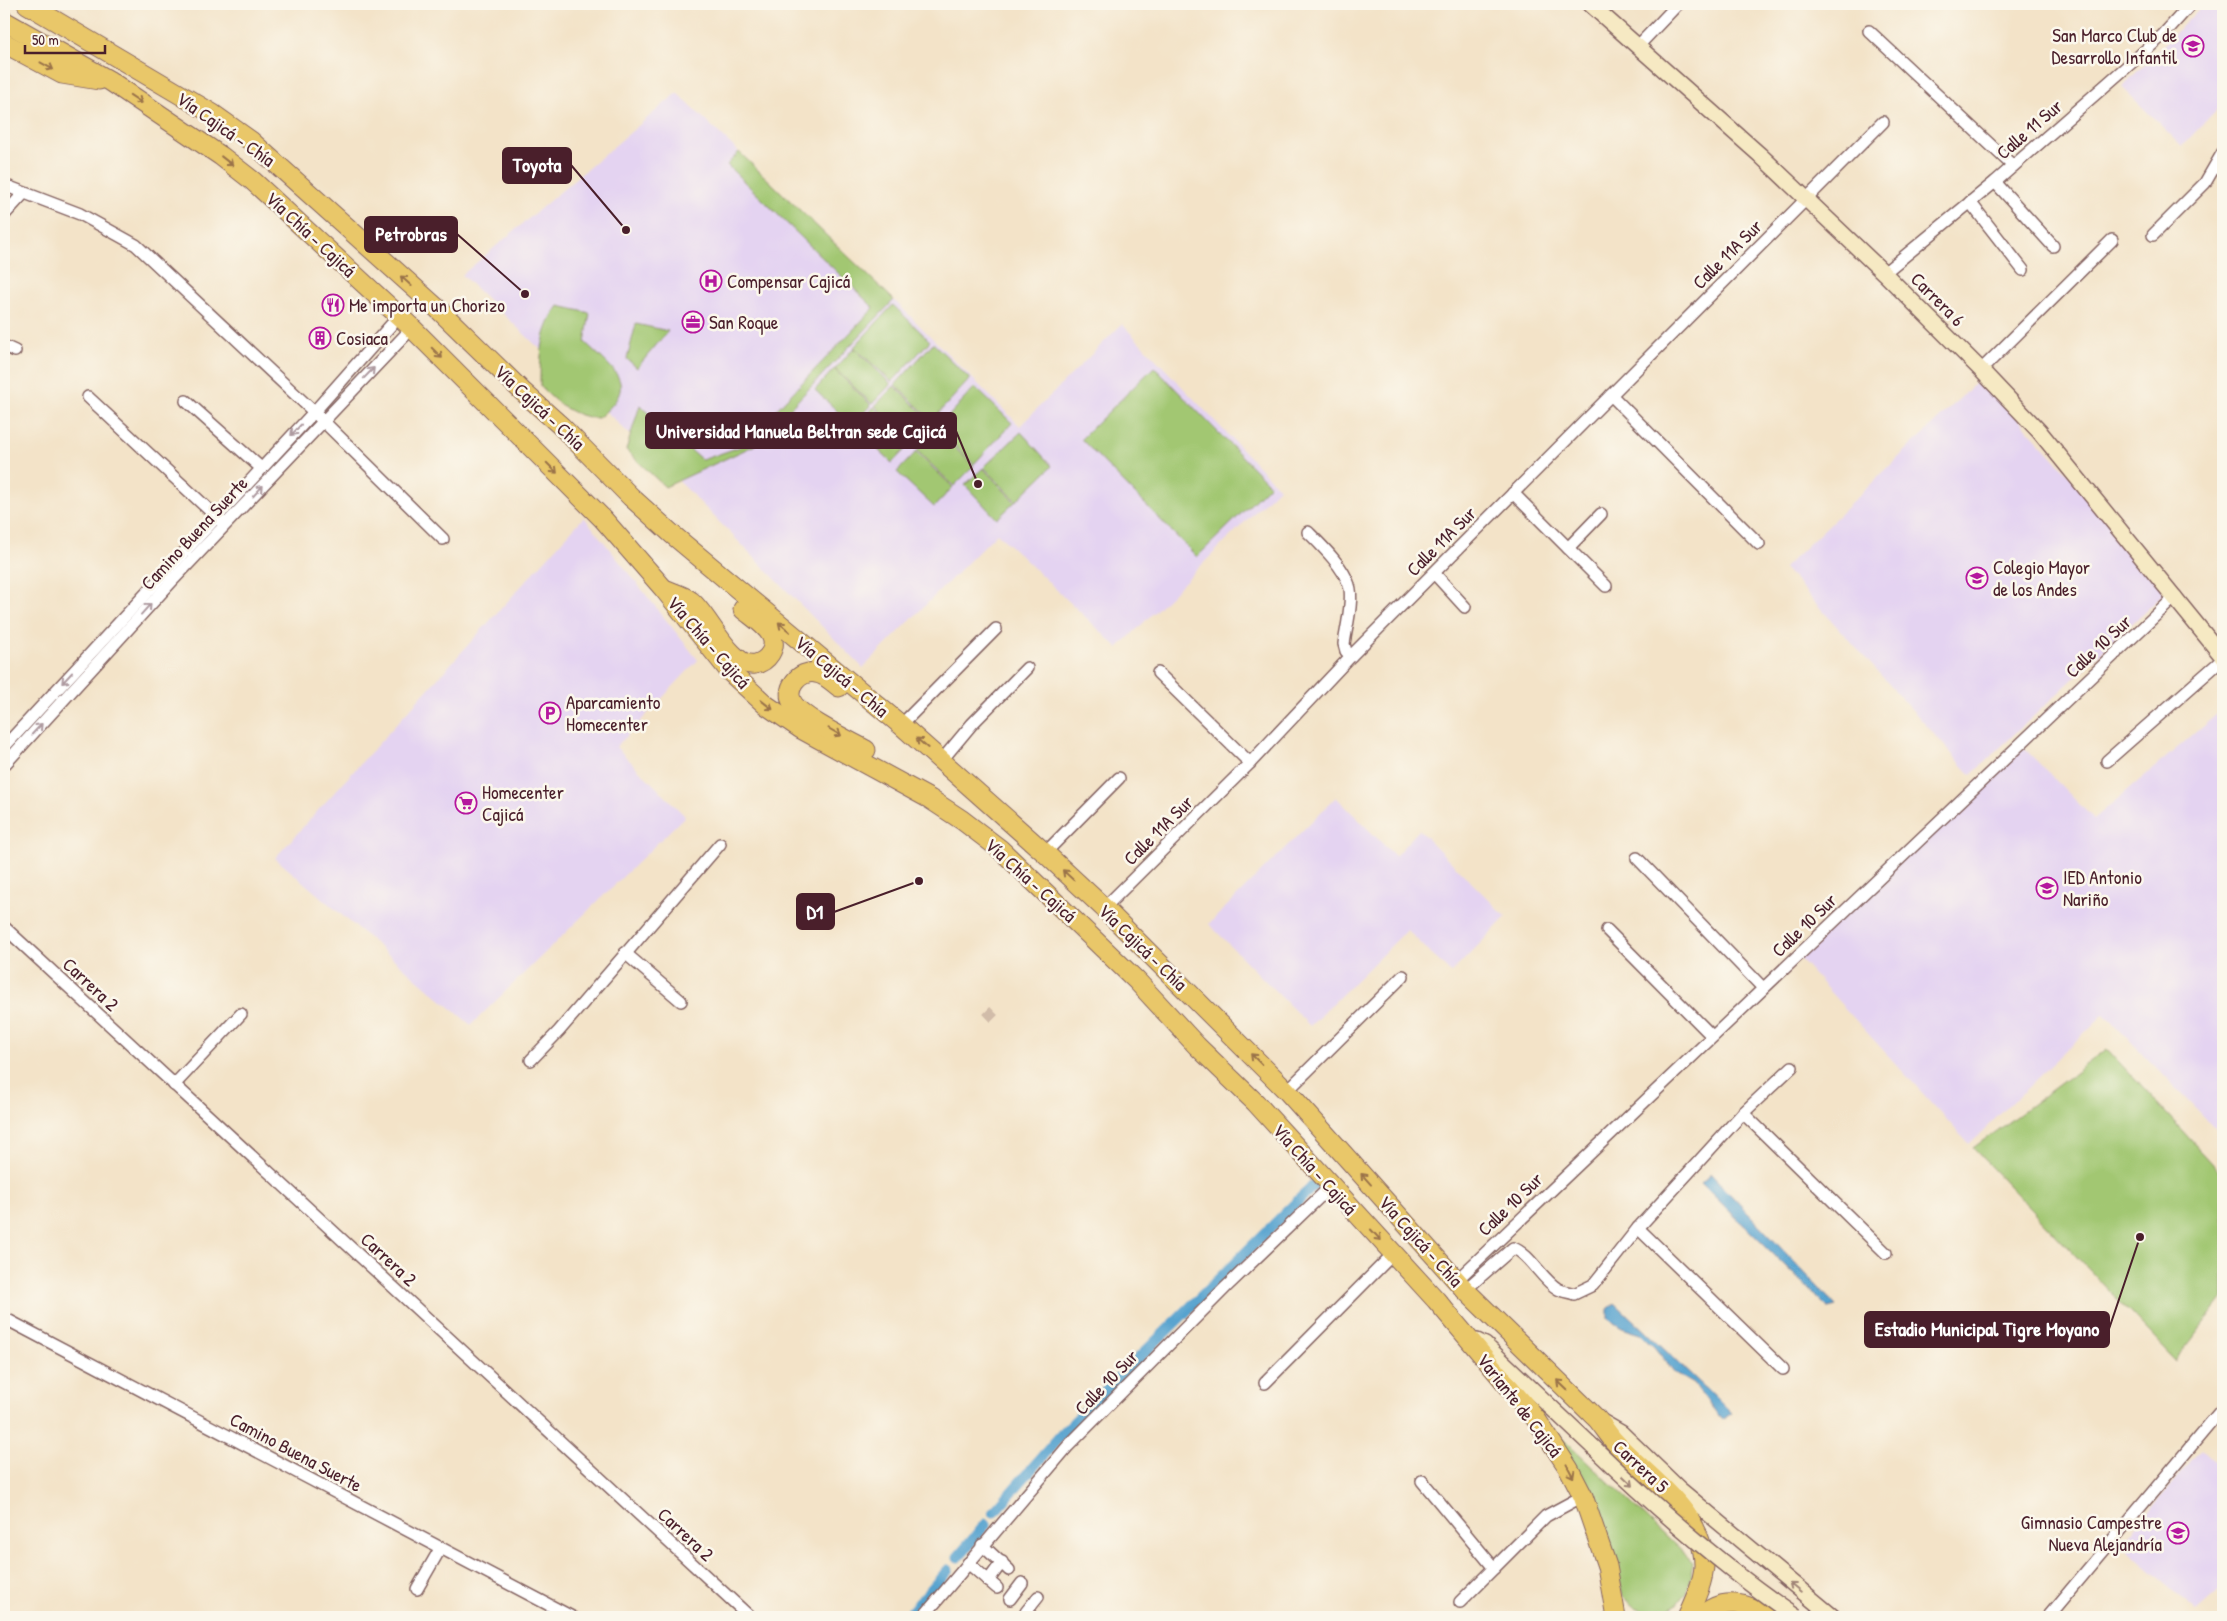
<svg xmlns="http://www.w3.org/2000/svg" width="2227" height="1621" viewBox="0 0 2227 1621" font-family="'Patrick Hand',sans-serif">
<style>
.built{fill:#e4d3f1}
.green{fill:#a2c772;stroke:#76734e}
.water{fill:#56a3cf;stroke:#50617d}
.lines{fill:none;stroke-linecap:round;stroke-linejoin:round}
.canal{stroke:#56a3cf;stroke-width:11}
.minor-tunnel{stroke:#d1bca9;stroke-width:11;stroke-dasharray:11 5.5;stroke-linecap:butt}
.minor-casing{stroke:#856462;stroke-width:14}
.secondary-casing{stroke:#856462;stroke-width:18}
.trunk-casing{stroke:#856462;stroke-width:21}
.minor{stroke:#fff;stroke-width:11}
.secondary{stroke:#f6e9c3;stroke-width:15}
.trunk{stroke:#e9c769;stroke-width:19}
.secondary-bridge-casing{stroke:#856462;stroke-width:18;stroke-linecap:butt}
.secondary-bridge{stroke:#f6e9c3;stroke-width:15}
.oneway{stroke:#9a734a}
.oneway2{stroke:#ae9aa0}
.oneway3{stroke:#a08477}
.labels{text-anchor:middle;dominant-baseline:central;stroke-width:5;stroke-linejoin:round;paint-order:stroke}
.poi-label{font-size:19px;fill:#4a1f2b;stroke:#fbf7ec;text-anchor:start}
.street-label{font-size:19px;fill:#4a1f2b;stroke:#fbf7ec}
.leader{fill:none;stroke:#4a1f2b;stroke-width:2}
.callout-dot{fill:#4a1f2b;stroke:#fbf7ec;stroke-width:2}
.callout{fill:#4a1f2b;stroke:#4a1f2b;stroke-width:2}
.callout-label{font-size:20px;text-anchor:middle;font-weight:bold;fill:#fff}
</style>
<rect width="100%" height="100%" fill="#fbf7ec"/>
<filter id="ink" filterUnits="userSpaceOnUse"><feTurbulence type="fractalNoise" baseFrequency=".02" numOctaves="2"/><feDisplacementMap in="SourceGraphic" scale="10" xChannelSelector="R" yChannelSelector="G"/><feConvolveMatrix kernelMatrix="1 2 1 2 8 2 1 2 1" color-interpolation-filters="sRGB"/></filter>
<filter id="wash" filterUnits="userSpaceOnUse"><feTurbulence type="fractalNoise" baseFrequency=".0096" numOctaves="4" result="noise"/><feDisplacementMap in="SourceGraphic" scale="20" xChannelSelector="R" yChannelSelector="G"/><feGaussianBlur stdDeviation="1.12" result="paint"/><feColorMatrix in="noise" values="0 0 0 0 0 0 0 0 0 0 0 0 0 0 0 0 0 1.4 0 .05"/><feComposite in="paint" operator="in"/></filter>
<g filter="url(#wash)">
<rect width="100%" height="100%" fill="#f3e3c8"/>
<g class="built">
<polygon points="2204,4 2223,5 2223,103 2182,146 2122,87"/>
<polygon points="677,93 894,300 1020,426 1122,324 1279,488 1118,648 997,533 863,668 678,480 462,275"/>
<polygon points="1981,378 2171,587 1971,775 1784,568"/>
<polygon points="584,517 698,660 616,747 685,816 471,1025 275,858"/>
<polygon points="2223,709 2223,1136 2104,1014 1969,1144 1798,957 2023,747 2094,819"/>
<polygon points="1336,797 1395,856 1419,830 1506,917 1451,973 1407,930 1310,1026 1209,924"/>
<polygon points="2201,1449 2214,1461 2223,1452 2223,1588 2197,1611 2121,1545"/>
</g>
<g class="green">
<polygon points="739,152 894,300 755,445 665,487 626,450 640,405 702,460 748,444 774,412 874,308 727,165"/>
<polygon points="893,305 930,341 892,382 854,347"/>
<path d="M 559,306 L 590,313 L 585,342 C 614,371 641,384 598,418 C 573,417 556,403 540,386 C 540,356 541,330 559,306 Z"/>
<polygon points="636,324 668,331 637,368 627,359"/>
<polygon points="933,343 970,379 932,420 895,385"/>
<polygon points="854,348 891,384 872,404 835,369"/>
<polygon points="1154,367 1270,485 1197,557 1081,439"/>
<polygon points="834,369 871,405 852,425 815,390"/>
<polygon points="894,386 931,421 912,442 875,406"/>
<polygon points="975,387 1012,423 974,464 937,429"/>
<polygon points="874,407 911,443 892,463 855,428"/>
<polygon points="936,430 974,466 954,486 917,451"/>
<polygon points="1021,432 1052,466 1016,501 984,467"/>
<polygon points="916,452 953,487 934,507 897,472"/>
<polygon points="983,468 1015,502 997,519 965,485"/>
<polygon points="2107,1049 2223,1175 2223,1298 2175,1360 1973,1148"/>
<polygon points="1551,1427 1693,1562 1687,1592 1677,1605 1661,1613 1645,1611 1633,1606 1623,1597 1618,1572"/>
</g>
<g class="water">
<polygon points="1711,1174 1836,1306 1828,1308 1701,1183"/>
<polygon points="1615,1303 1732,1413 1722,1420 1694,1384 1675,1373 1655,1348 1641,1334 1622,1328 1608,1319 1608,1309"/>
</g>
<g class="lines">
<g class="canal">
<polyline points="994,1512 1061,1435 1313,1186"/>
<polyline points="958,1557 986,1524"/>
<polyline points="907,1617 948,1570"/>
</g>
</g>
</g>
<g filter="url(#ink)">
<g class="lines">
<polyline class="minor-tunnel" points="987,1018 994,1011"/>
<g class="minor-casing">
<g id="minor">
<polyline points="1869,31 2013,166"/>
<polyline points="1639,45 1678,4"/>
<polyline points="1995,182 2053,246"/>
<polyline points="4,185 80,214 136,245 314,412 443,539"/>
<polyline points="1970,202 2023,270"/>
<polyline points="4,215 24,193"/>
<polyline points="2153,235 2205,183 2223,152"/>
<polyline points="1884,273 1995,182 2163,35 2191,4"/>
<polyline points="4,346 15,351"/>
<polyline points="1981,370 2112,240"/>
<polyline points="1611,395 1759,544"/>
<polyline points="88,397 222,522"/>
<polyline points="186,401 261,468"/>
<polyline points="1513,493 1606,586"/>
<path d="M 1308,532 C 1322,546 1343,566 1349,585 C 1354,599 1346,629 1344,644 L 1346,651 L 1351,656"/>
<polyline points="1568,548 1601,514"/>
<polyline points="1434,573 1465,607"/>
<polyline points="1158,673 1250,763"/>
<polyline points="901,725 996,629"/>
<polyline points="4,747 314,412 399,316"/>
<polyline points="942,760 972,724 1027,668"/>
<polyline points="2107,761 2223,659"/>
<polyline points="4,765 172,581 412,328"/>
<polyline points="1045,853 1119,778"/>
<polyline points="1637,858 1763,988"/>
<polyline points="1104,908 1250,763 1351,656 1883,122"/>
<polyline points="4,927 750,1617"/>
<polyline points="1607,930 1712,1036"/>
<polyline points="625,953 681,1001"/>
<polyline points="531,1060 559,1031 720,844"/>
<polyline points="174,1085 241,1014"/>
<polyline points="1287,1091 1403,976"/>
<polyline points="1743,1113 1886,1253"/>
<polyline points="1638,1228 1783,1369"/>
<polyline points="1457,1280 2176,596"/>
<path d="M 1465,1290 L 1513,1248 C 1530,1254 1542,1280 1558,1289 C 1563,1292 1570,1292 1574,1294 L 1593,1285 L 1638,1228 L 1743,1113 L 1792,1067"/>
<polyline points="4,1318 572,1617"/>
<polyline points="1265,1383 1393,1254"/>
<polyline points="1422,1481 1494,1568"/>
<polyline points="982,1545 1009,1570"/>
<polyline points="968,1563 997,1588"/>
<polyline points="988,1581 1002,1562"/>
<polyline points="417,1589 440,1549"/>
<polyline points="1010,1599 1022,1583"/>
<polyline points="1460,1602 1546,1516 1583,1496"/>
<polyline points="1026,1612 1038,1597"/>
<polyline points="923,1617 1068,1446 1226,1287 1331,1186"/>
<polyline points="2048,1617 2223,1408"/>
</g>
</g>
<g class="secondary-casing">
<g id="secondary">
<polyline points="1590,4 1760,155 1884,273 1981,370 2039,431 2223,657"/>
<polyline points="1477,1341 1485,1345 1593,1447"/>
<polyline points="1602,1422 1621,1433 1679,1489 1833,1617"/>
</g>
</g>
<g class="trunk-casing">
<g id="trunk">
<path d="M 27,4 L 213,114 L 251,141 L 438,309 L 522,391 L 561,426 L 631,497 L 673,535 L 901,725 L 1045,853 L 1104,908 L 1287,1091 L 1465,1290 L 1597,1419 C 1603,1426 1608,1434 1614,1441 C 1646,1477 1705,1511 1704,1566 C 1703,1583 1694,1601 1687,1617"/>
<polyline points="4,21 110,81 221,156 253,181 412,328 603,519 663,588 730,672 766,705 801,729 930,799 962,820 1000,849 1137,981 1197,1046 1256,1103 1436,1300 1536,1419 1569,1469 1583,1496 1607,1566 1616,1617"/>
<polyline points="4,43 62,74 99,80"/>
<path d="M 667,590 C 674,593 685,596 691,601 C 708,614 731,669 755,664 C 767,662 778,648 771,635 C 766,625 751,616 743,609"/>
<path d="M 839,687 C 832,682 825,674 816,673 C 800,669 782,690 794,705 C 807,721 846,739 866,750"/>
<path d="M 1701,1617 C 1722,1596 1747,1603 1770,1617"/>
</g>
</g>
<use href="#minor" class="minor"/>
<use href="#secondary" class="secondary"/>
<use href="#trunk" class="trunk"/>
<g class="secondary-bridge-casing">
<path id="secondary-bridge" d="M 1593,1447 C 1657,1509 1723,1567 1796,1617"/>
</g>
<use href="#secondary-bridge" class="secondary-bridge"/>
</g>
<defs><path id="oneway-shaft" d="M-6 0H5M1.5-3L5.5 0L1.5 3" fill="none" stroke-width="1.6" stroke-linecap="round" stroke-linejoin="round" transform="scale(1.25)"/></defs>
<g class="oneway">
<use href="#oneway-shaft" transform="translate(47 66) rotate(29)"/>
<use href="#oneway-shaft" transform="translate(136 99) rotate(34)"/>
<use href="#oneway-shaft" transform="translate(227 161) rotate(38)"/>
<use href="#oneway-shaft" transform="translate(406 281) rotate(-138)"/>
<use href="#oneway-shaft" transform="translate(437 353) rotate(45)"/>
<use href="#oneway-shaft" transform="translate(552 468) rotate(45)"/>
<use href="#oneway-shaft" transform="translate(784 627) rotate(-140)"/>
<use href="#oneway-shaft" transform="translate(767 705) rotate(38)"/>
<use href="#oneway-shaft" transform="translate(835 732) rotate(30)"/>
<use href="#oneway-shaft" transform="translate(922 743) rotate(-139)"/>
<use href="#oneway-shaft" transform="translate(1068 875) rotate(-137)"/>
<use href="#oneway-shaft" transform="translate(1256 1059) rotate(-135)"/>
<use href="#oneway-shaft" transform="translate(1366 1179) rotate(-132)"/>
<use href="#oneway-shaft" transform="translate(1376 1235) rotate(47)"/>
<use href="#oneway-shaft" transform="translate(1562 1385) rotate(-136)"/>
<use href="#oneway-shaft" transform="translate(1570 1471) rotate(62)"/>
</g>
<g class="oneway2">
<use href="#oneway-shaft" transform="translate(369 373) rotate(-46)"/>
<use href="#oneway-shaft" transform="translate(296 430) rotate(133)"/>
<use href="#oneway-shaft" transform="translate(258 491) rotate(-47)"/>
<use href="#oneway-shaft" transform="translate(146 609) rotate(-48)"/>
<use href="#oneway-shaft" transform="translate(67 678) rotate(133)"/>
<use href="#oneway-shaft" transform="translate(37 729) rotate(-47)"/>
</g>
<g class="oneway3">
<use href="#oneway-shaft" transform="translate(1628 1481) rotate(44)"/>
<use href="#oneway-shaft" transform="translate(1795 1587) rotate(-141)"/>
</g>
</g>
<defs>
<g id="school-ring" transform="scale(1.125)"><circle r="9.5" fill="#fbf7ec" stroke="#b5179e" stroke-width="1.5"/><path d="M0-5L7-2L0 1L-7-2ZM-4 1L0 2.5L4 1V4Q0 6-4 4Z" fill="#b5179e"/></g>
<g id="hospital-ring" transform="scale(1.125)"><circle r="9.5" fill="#fbf7ec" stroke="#b5179e" stroke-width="1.5"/><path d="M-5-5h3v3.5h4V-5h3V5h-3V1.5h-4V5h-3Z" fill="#b5179e"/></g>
<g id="restaurant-ring" transform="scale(1.125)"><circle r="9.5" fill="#fbf7ec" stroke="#b5179e" stroke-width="1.5"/><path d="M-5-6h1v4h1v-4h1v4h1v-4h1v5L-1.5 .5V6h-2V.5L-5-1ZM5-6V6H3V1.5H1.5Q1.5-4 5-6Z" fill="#b5179e"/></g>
<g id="office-ring" transform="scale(1.125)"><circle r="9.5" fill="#fbf7ec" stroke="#b5179e" stroke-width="1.5"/><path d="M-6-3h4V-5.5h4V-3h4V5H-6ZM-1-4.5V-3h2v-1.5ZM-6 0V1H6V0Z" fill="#b5179e"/></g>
<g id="building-ring" transform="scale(1.125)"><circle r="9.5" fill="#fbf7ec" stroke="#b5179e" stroke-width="1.5"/><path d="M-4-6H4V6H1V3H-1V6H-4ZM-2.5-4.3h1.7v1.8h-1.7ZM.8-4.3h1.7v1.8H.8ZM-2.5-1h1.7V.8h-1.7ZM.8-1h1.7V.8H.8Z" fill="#b5179e"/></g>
<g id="parking-ring" transform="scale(1.125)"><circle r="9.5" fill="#fbf7ec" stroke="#b5179e" stroke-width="1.5"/><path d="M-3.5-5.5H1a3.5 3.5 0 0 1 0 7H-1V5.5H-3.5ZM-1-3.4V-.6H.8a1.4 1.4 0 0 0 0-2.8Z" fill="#b5179e"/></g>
<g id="supermarket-ring" transform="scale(1.125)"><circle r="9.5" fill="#fbf7ec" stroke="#b5179e" stroke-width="1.5"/><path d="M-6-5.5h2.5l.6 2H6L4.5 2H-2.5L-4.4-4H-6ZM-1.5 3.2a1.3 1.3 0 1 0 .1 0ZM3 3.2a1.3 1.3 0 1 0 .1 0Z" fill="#b5179e"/></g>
</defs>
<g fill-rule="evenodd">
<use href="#school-ring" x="2193" y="46"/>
<use href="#hospital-ring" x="711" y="281"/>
<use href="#restaurant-ring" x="333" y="305"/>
<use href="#office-ring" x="693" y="322"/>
<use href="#building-ring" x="320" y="338"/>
<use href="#school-ring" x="1977" y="578"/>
<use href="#parking-ring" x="550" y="713"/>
<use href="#supermarket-ring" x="466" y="803"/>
<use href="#school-ring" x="2047" y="888"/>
<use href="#school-ring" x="2178" y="1533"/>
</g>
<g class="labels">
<g class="poi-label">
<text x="2177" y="35" text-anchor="end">San Marco Club de<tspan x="2177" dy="22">Desarrollo Infantil</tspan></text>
<text x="727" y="281">Compensar Cajicá</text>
<text x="349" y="305">Me importa un Chorizo</text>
<text x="709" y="322">San Roque</text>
<text x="336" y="338">Cosiaca</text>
<text x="1993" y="567">Colegio Mayor<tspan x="1993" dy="22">de los Andes</tspan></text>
<text x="566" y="702">Aparcamiento<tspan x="566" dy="22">Homecenter</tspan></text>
<text x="482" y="792">Homecenter<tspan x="482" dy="22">Cajicá</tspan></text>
<text x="2063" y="877">IED Antonio<tspan x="2063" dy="22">Nariño</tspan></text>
<text x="2162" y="1522" text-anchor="end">Gimnasio Campestre<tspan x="2162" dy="22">Nueva Alejandría</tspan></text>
</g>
<g class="street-label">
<text transform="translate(226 129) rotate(35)">Vía Cajicá - Chía</text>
<text transform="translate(2029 129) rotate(-41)">Calle 11 Sur</text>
<text transform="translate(311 234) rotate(43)">Vía Chía - Cajicá</text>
<text transform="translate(1727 254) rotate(-45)">Calle 11A Sur</text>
<text transform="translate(1938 299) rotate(45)">Carrera 6</text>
<text transform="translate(540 407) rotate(43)">Vía Cajicá - Chía</text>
<text transform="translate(194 533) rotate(-47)">Camino Buena Suerte</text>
<text transform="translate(1441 541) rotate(-45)">Calle 11A Sur</text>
<text transform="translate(709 642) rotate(49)">Vía Chía - Cajicá</text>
<text transform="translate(2098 646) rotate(-43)">Calle 10 Sur</text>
<text transform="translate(842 676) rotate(40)">Vía Cajicá - Chía</text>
<text transform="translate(1158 830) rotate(-45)">Calle 11A Sur</text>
<text transform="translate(1031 880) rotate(42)">Vía Chía - Cajicá</text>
<text transform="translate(1804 925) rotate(-44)">Calle 10 Sur</text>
<text transform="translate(1143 947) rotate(44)">Vía Cajicá - Chía</text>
<text transform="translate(91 984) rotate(43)">Carrera 2</text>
<text transform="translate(1315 1169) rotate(48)">Vía Chía - Cajicá</text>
<text transform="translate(1510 1204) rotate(-44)">Calle 10 Sur</text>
<text transform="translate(1421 1241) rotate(48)">Vía Cajicá - Chía</text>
<text transform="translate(389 1259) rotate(43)">Carrera 2</text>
<text transform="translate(1106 1382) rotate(-46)">Calle 10 Sur</text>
<text transform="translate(1520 1405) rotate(52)">Variante de Cajicá</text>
<text transform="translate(296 1452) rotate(28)">Camino Buena Suerte</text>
<text transform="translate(1641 1466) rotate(43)">Carrera 5</text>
<text transform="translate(686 1534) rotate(43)">Carrera 2</text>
</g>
</g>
<path class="leader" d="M626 230L571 165M525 294L457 234M978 484L956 431M919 881L834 912M2140 1237L2109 1329"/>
<g class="callout-dot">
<circle cx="626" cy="230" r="5"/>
<circle cx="525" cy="294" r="5"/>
<circle cx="978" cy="484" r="5"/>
<circle cx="919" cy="881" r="5"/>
<circle cx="2140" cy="1237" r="5"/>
</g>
<g class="callout">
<rect x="503" y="148" width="68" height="35" rx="5"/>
<rect x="365" y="217" width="92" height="35" rx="5"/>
<rect x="646" y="413" width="310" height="35" rx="5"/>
<rect x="797" y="894" width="37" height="35" rx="5"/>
<rect x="1865" y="1312" width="244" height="35" rx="5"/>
</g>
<g class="callout-label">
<text x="537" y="172">Toyota</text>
<text x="411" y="241">Petrobras</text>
<text x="801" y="438">Universidad Manuela Beltran sede Cajicá</text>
<text x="815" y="919">D1</text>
<text x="1987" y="1336">Estadio Municipal Tigre Moyano</text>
</g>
<rect width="2227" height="1621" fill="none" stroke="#fbf7ec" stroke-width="20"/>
<path d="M25 45v8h80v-8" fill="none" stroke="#4a1f2b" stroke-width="2.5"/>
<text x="32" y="45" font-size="15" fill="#4a1f2b" stroke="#fbf7ec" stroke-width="4" paint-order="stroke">50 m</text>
</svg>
